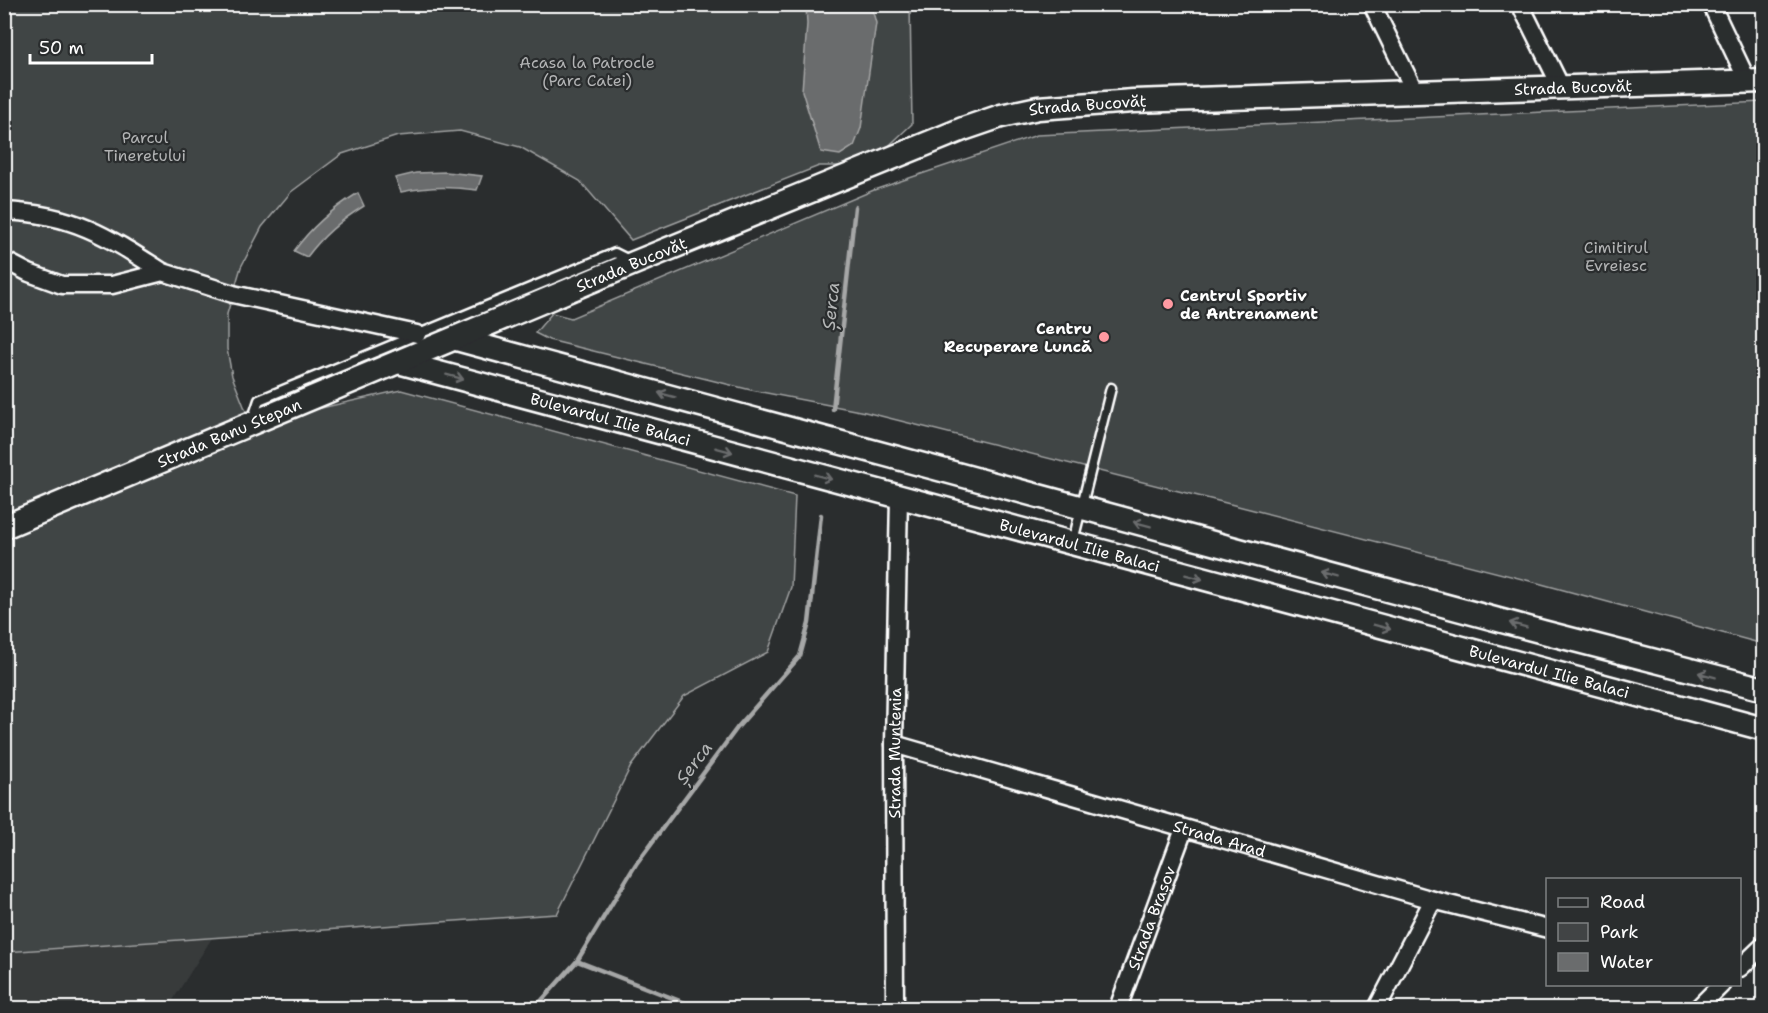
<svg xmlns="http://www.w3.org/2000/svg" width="1768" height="1013" viewBox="0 0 1768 1013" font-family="'Shantell Sans',sans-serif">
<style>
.built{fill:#373a3b}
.green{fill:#414445;stroke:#a0a2a2;stroke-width:1.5}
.water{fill:#6a6c6d;stroke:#a6a7a7;stroke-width:1.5}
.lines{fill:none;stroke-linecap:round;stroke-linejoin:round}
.stream{stroke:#a6a7a7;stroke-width:4.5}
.lane-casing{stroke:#fff;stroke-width:13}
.street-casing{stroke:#fff;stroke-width:21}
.secondary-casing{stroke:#fff;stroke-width:27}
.lane{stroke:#2a2d2e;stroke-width:8}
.street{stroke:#2a2d2e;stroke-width:16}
.secondary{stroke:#2a2d2e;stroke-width:22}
.oneway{stroke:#6a6c6d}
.poi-dot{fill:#ff9aa2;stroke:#2a2d2e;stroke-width:2}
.labels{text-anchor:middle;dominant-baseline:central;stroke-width:4.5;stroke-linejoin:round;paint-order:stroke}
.park-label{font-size:16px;fill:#b3b4b5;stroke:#2a2d2e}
.street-label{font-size:16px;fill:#fff;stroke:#2a2d2e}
.poi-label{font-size:16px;font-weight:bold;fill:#fff;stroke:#2a2d2e;text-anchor:start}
.water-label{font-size:18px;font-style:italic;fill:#b4b6b6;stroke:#2a2d2e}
</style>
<rect width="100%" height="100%" fill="#2a2d2e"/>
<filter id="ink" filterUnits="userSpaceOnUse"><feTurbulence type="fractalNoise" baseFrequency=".0167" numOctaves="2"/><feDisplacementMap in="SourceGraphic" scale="12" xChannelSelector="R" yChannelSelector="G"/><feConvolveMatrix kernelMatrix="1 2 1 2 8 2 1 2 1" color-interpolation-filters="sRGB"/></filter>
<g filter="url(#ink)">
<polygon class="built" points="212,938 168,1008 5,1008 5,952"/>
<g class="green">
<polygon points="5,5 910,5 912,124 878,156 843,166 819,166 631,240 580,181 520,147 460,131 398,136 342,154 291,192 262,227 241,267 227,314 227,349 232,376 251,424 401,390 795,496 791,587 768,652 684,696 631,766 557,914 5,952"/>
<polygon points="1763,102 1763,644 1534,582 1234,505 865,412 751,390 549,340 535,333 552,313 571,318 874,190 1037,135"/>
</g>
<g class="water">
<polygon points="806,5 871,5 876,23 861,128 854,146 840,155 821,152 802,91 807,24"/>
<path d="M 446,172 L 482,176 L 477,190 C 451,186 428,186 401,192 L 395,178 L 416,173 Z"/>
<path d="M 358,193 L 364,206 C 341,220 323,235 307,257 L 294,251 C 312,226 332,209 358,193 Z"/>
</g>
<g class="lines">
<g class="stream">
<polyline points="833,409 855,207"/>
<polyline points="577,961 698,1008"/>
<polyline points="535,1008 577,961 636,864 737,728 800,656 809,623 821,515"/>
</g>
<g class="lane-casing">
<g id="lane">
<polyline points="253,418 259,400 615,253 631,261"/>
<polyline points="1073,541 1111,388"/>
</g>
</g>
<g class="street-casing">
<g id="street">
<polyline points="1372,4 1415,92"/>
<polyline points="1520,4 1561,87"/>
<polyline points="1711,4 1748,82"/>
<path d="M 4,211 C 74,214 107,236 163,272"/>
<polyline points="4,260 29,273 62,285 112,285 163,272 233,294 417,334"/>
<path id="s1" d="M 894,744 L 1433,900 L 1548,929"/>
<polyline points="1740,968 1764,945"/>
<path id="s2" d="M 895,1008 L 894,744 L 899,497"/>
<path id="s3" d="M 1118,1008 L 1184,829"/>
<polyline points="1377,1008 1433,900"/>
<polyline points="1698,1008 1722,984"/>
</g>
</g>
<g class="secondary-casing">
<g id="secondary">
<polyline points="456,339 1543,632 1764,689"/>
<path id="s4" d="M 398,362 L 1764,729"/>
<path id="s5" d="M 4,527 L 634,263 L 963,129 L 1001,116 L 1038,108 L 1133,101 L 1764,81"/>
</g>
</g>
<use href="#lane" class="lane"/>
<use href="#street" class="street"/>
<use href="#secondary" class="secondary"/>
</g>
<defs><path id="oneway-shaft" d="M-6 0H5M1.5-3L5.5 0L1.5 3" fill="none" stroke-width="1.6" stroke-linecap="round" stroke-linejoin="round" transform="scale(1.5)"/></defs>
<g class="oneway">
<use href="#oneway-shaft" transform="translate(455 377) rotate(15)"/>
<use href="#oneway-shaft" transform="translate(667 395) rotate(-165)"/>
<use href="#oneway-shaft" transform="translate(724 450) rotate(15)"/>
<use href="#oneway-shaft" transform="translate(823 477) rotate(15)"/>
<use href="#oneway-shaft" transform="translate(1142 524) rotate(-165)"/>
<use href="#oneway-shaft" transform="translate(1330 575) rotate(-165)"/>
<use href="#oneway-shaft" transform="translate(1194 577) rotate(15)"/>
<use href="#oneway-shaft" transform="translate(1518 625) rotate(-165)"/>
<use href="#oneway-shaft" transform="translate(1382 627) rotate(15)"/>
<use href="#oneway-shaft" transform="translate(1707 675) rotate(-165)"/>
</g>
</g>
<g class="poi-dot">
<circle cx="1168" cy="304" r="6"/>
<circle cx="1104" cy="337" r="6"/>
</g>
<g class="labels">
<g class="park-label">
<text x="587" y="62">Acasa la Patrocle<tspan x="587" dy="18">(Parc Catei)</tspan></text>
<text x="145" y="137">Parcul<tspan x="145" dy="18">Tineretului</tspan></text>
<text x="1616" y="247">Cimitirul<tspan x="1616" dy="18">Evreiesc</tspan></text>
</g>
<g class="street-label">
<text stroke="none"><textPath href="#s5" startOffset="1652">Strada Bucovăț</textPath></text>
<text stroke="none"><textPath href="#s5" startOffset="1166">Strada Bucovăț</textPath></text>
<text stroke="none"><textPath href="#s5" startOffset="680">Strada Bucovăț</textPath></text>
<text stroke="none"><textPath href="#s4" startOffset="220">Bulevardul Ilie Balaci</textPath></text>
<text stroke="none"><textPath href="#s5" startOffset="244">Strada Banu Stepan</textPath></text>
<text stroke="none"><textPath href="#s4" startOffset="706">Bulevardul Ilie Balaci</textPath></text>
<text stroke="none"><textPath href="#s4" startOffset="1192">Bulevardul Ilie Balaci</textPath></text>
<text stroke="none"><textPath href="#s2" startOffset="255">Strada Muntenia</textPath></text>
<text stroke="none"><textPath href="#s1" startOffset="339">Strada Arad</textPath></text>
<text stroke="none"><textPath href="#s3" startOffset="96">Strada Brașov</textPath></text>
</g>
<g class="poi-label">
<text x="1180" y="295">Centrul Sportiv<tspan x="1180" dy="18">de Antrenament</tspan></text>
<text x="1092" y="328" text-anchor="end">Centru<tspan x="1092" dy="18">Recuperare Luncă</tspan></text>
</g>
<g class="water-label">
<text transform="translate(831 306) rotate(-84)">Șerca</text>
<text transform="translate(694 763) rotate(-53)">Șerca</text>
</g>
</g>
<rect width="1768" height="1013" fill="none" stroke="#2a2d2e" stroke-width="24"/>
<rect x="12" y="12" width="1744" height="989" fill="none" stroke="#fff" stroke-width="2" filter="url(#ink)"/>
<rect x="1546" y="878" width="195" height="108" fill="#2a2d2e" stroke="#7f8182" stroke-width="1.5"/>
<rect x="1558" y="898" width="30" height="9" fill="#2a2d2e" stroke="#7f8182" stroke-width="1.5"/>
<text x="1600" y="908" font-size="18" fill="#ffffff">Road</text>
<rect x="1558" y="923" width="30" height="18" fill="#414445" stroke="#7f8182" stroke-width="1.5"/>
<text x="1600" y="938" font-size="18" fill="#ffffff">Park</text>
<rect x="1558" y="953" width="30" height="18" fill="#6a6c6d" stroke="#7f8182" stroke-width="1.5"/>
<text x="1600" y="968" font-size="18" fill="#ffffff">Water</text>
<path d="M30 54v9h122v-9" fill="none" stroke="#ffffff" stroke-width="3"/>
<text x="39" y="54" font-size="18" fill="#ffffff" stroke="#2a2d2e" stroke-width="4.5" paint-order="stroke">50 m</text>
</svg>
